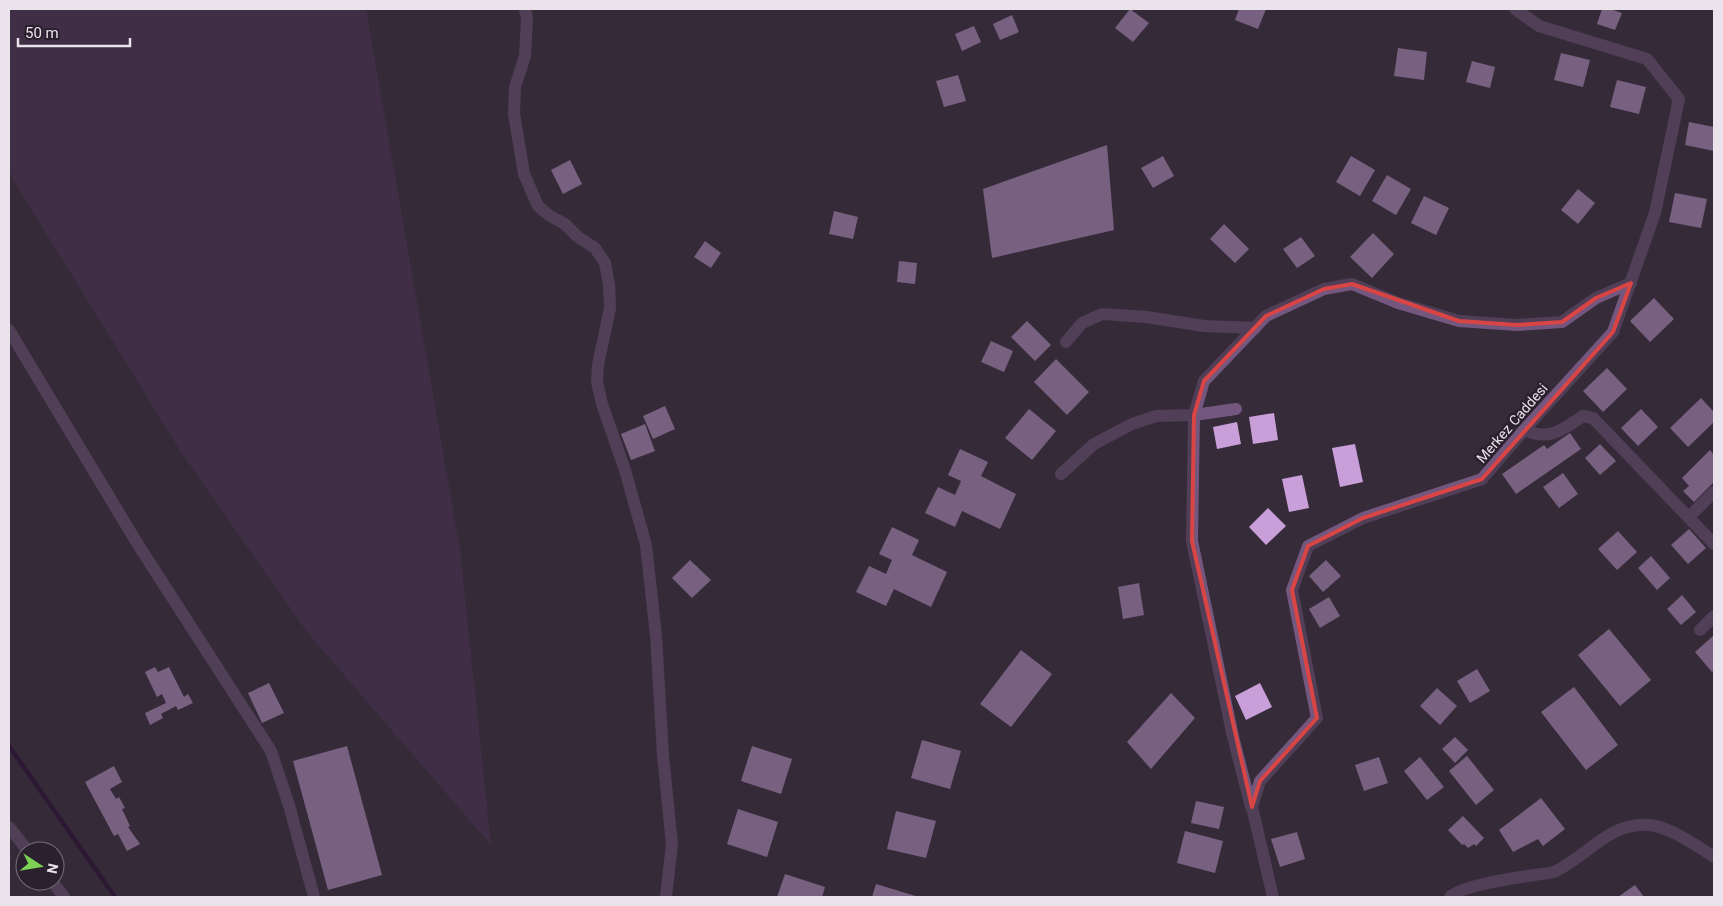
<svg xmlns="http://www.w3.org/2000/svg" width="1723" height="906" viewBox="0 0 1723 906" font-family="Roboto,sans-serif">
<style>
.green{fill:#4d3257}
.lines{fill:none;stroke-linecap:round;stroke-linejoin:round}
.stream{stroke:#23002e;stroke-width:4.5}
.building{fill:#c99fd9}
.minor{stroke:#73577e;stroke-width:12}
.marked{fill:none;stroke:#d94445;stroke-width:4;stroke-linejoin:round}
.labels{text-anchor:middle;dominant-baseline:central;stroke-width:5;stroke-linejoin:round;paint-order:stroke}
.street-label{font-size:14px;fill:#eae3ec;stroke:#2b212e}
</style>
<rect width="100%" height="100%" fill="#352b39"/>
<polygon class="green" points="9,9 366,9 460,550 491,845 307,632 181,452 9,173"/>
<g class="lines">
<polyline class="stream" points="9,746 115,897"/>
</g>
<g class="building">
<polygon points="1130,9 1149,23 1133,42 1115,28"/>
<polygon points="1239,9 1266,9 1258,29 1235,20"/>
<polygon points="1602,9 1610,9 1622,13 1615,30 1597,24"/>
<polygon points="1012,15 1019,32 1000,40 993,24"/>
<polygon points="974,26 981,42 962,51 955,34"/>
<polygon points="1398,48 1427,52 1424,80 1394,76"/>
<polygon points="1561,53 1590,60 1583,87 1554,80"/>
<polygon points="1472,61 1495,67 1490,88 1466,82"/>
<polygon points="958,75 966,101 944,107 936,81"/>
<polygon points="1617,80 1646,87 1639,114 1610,107"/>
<polygon points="1689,122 1714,127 1714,151 1685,145"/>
<polygon points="1107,145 1114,230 992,258 983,189"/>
<polygon points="1163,156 1174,176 1153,188 1141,168"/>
<polygon points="1351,156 1375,170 1360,196 1336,182"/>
<polygon points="570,160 582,184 563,194 551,170"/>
<polygon points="1387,175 1411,189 1396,215 1372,201"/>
<polygon points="1578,189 1595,203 1578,224 1561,210"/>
<polygon points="1675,193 1707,199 1701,228 1669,222"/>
<polygon points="1424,196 1449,208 1436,235 1411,223"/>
<polygon points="834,211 858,217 853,239 829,234"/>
<polygon points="1224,224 1249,249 1235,263 1210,239"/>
<polygon points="1373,233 1394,254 1372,278 1350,257"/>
<polygon points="1301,237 1315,256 1297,268 1283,249"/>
<polygon points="705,241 721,253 711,268 694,257"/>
<polygon points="899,261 917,263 915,284 897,282"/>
<polygon points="1654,298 1674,319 1650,342 1630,321"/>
<polygon points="1027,321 1051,345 1035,361 1011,337"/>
<polygon points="991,341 1013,351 1004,372 981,362"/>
<polygon points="1056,359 1089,392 1067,415 1034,382"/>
<polygon points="1607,368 1627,389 1603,412 1583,391"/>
<polygon points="1701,398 1714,412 1714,422 1688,447 1670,428"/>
<polygon points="665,406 675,429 653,439 643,416"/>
<polygon points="1029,409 1056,431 1032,460 1005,438"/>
<polygon points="1641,409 1658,427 1638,446 1621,428"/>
<polygon points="1274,413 1278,440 1253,444 1249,417"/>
<polygon points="1237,422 1241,444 1217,449 1213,427"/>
<polygon points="645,424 655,451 631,460 621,434"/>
<polygon points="1570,433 1581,449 1516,494 1502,474 1544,445 1547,449"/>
<polygon points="1355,444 1363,482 1340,487 1332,448"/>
<polygon points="1600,444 1616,461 1600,475 1585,458"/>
<polygon points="960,449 988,462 981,476 1016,494 1000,529 962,511 955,527 925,513 938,487 955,495 961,481 948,475"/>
<polygon points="1710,450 1714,455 1714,482 1694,502 1683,491 1689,486 1682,478"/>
<polygon points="1563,473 1578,494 1559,508 1543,487"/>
<polygon points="1302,475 1309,508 1289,512 1282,479"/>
<polygon points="1268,508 1286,526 1266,545 1249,527"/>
<polygon points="892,527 919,540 912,555 947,572 931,607 894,589 886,606 856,592 869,566 886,574 892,560 879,554"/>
<polygon points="1689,529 1706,548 1688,564 1671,545"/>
<polygon points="1618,531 1637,552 1617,570 1598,549"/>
<polygon points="1651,556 1670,578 1657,590 1638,568"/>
<polygon points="690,560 711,580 692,598 672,578"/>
<polygon points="1326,560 1341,576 1323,592 1309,576"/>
<polygon points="1139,583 1144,615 1123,619 1118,587"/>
<polygon points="1682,595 1696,612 1681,625 1667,609"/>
<polygon points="1329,597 1340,616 1320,628 1309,609"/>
<polygon points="1609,629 1651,680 1620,706 1578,655"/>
<polygon points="1713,636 1714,638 1714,670 1712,672 1695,652"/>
<polygon points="1021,650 1052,674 1011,727 980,704"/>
<polygon points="155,667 158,672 169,667 184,697 188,694 193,703 178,710 176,706 161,714 163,718 150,725 145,713 166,703 162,694 157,697 145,672"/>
<polygon points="1477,669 1490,691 1470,703 1457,681"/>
<polygon points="269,683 284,713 262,723 248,693"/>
<polygon points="1260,683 1272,707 1246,720 1235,696"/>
<polygon points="1574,687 1618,745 1586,770 1541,712"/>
<polygon points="1437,688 1457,706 1440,725 1420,706"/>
<polygon points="1171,693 1195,718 1151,769 1127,742"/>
<polygon points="1455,737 1468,750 1455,763 1442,749"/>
<polygon points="922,740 961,751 950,789 911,778"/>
<polygon points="347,746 382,875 328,890 293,761"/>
<polygon points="752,746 792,759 781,794 741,781"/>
<polygon points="1467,756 1494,790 1476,805 1449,771"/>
<polygon points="1379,757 1388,783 1364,791 1355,765"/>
<polygon points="1420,757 1444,787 1427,800 1404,771"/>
<polygon points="114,766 122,782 110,789 116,799 119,797 125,808 122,809 130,826 128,827 140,844 127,851 118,834 114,836 85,782"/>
<polygon points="1541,798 1565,829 1543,846 1538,839 1513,852 1499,830"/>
<polygon points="1196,801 1224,807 1219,829 1191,823"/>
<polygon points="738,809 778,822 767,857 727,844"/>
<polygon points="896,811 936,821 926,858 887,849"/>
<polygon points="1463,816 1484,838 1476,846 1474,844 1468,848 1464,844 1462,845 1448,830"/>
<polygon points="1185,831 1223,841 1215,873 1177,863"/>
<polygon points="1297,832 1305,859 1280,867 1271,839"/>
<polygon points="785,874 825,887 822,897 777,897"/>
<polygon points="876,884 919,897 872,897"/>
<polygon points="1635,885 1644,897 1618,897"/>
</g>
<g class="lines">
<g class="minor">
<polyline points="525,9 527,18 525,56 515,87 514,114 524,174 538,206 550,216 565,224 578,237 595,248 605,263 609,284 610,308 598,365 597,382 602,404 625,470 646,545 656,636 663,755 672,844 666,897"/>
<polyline points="9,330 137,543 271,751 289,805 314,897"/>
<polyline points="1066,342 1082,323 1102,314 1146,317 1204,326 1255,328"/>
<path d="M 1524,430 C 1550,441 1562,430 1583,416 L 1593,418 L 1714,544"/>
<polyline points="1061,474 1094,444 1132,424 1156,416 1194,415 1236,409"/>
<polyline points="1689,517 1714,492"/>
<polyline points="1700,630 1714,616"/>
<polyline points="1251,807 1233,737 1192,541 1194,415 1204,381 1266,316 1324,289 1352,284 1398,303 1459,321 1517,325 1562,322 1596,298 1631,283"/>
<polyline points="9,827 28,851"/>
<polyline points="52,881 64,897"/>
<polyline points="1273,897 1252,807 1260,781 1317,718 1292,590 1308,546 1363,518 1482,479 1524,430 1613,332 1655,213 1679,99 1647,59 1539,26 1515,9"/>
<path d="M 1450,897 C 1462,885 1516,878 1534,875 C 1541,874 1550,874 1556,871 C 1588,855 1611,821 1650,825 C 1670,827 1698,846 1714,857"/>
</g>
</g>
<path d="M0 0H1723V906H0ZM 1631,283 L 1613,332 L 1482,479 L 1363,518 L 1308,546 L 1292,590 L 1317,718 L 1260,781 L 1252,807 L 1192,541 L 1194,415 L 1204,381 L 1266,316 L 1324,289 L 1352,284 L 1459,321 L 1517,325 L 1562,322 L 1596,298 Z" fill="#352b39" fill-opacity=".55" fill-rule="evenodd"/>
<path class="marked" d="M 1631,283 L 1613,332 L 1482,479 L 1363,518 L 1308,546 L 1292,590 L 1317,718 L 1260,781 L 1252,807 L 1192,541 L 1194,415 L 1204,381 L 1266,316 L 1324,289 L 1352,284 L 1459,321 L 1517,325 L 1562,322 L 1596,298 Z"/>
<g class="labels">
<g class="street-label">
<text transform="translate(1512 423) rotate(-49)">Merkez Caddesi</text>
</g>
</g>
<rect width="1723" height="906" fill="none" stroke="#eae3ec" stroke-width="20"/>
<g transform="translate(40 866) rotate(102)"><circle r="24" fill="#2b212e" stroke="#776f7a"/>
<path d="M0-4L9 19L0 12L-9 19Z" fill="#7dd154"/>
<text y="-8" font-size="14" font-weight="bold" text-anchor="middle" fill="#eae3ec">N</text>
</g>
<path d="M18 38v8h112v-8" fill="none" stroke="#eae3ec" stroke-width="2.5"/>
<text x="25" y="38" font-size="15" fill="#eae3ec" stroke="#2b212e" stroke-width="4" paint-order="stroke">50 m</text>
</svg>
